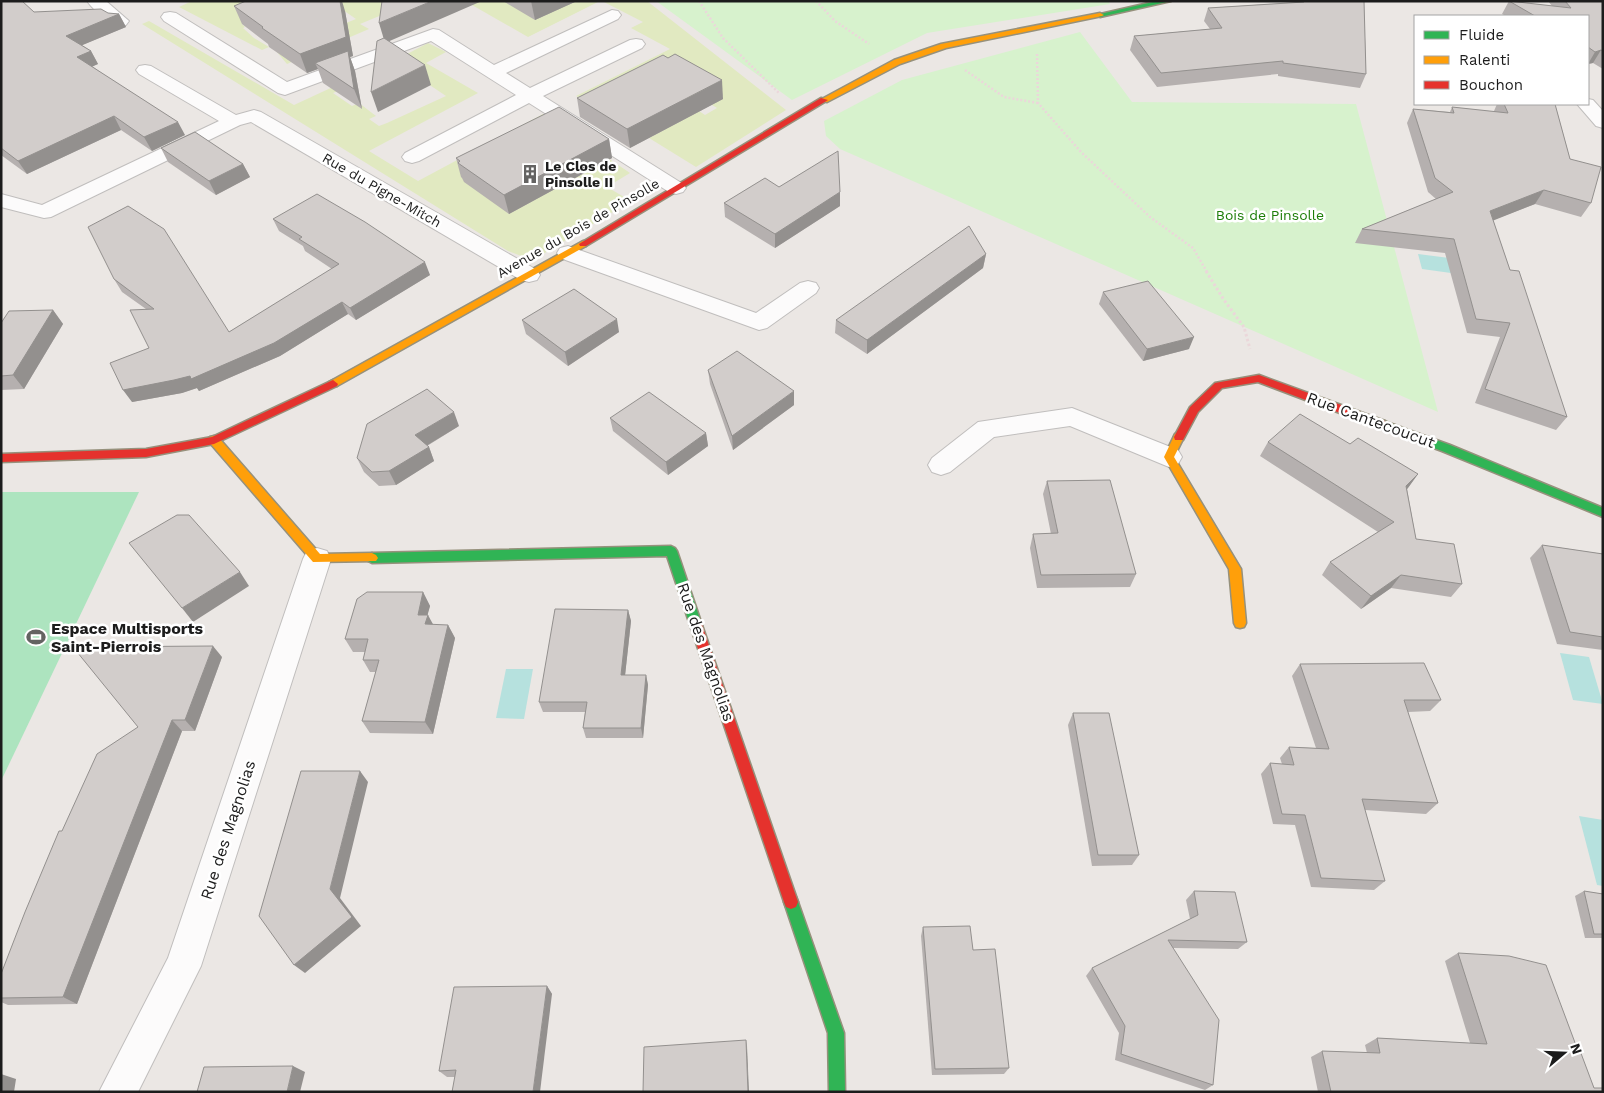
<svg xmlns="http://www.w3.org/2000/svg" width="1604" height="1093" viewBox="0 0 1604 1093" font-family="'Work Sans',sans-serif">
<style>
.grass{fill:#e1e9c1}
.park{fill:#d7f2cd}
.pitch{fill:#ade4bf}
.water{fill:#b6e1de}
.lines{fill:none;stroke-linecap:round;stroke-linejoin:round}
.street-casing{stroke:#c0bebd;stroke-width:2}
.fast-casing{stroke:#96917c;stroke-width:3}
.slow-casing{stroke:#96917c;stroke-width:3}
.jam-casing{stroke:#96917c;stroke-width:3}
.path-far1{stroke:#ebd7da;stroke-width:2.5;stroke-dasharray:2 2;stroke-linecap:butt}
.path{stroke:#ebd7da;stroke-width:3;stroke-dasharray:2.5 2.5;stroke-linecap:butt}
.street{fill:#fcfbfb;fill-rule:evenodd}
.fast{fill:#30b455;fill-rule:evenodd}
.slow{fill:#ff9f0a;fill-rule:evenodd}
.jam{fill:#e5322d;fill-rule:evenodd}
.wall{fill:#b5b0af}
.shaded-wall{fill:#93908e}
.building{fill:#d2cdcb;stroke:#93908e}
.labels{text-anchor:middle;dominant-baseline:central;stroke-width:5;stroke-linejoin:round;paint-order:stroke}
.far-poi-label{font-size:14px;font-weight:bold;fill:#1c1c1c;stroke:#fff;text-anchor:start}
.far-street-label{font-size:14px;fill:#1c1c1c;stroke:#fff}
.far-park-label{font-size:14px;fill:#1c7d07;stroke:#fff}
.street-label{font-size:16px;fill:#1c1c1c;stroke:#fff}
.poi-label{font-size:16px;font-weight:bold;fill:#1c1c1c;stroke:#fff;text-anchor:start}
</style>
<rect width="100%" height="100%" fill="#ebe7e4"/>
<g class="grass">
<polygon points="192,1 301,1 242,24 245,27 243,28 254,38 269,47 262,50 179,7"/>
<polygon points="330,1 438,1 401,7 360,24 369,29 287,64 276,51 356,19"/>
<polygon points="465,1 600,1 528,37"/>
<polygon points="602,1 647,1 786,110 696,167 649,138 699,111 705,115 717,108 712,105 604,110 576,96 670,49 631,28 643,22"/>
<polygon points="149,21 294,105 335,86 340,90 333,93 352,106 359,103 376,116 369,119 379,126 387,123 446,96 394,61 428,43 446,52 426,63 478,93 369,151 418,181 543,114 630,173 607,187 631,201 543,254 524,257 508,251 142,24"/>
</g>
<g class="park">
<polygon points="656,1 1108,1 1110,4 927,33 792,100"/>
<polygon points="1080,32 1132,102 1356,104 1438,412 840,149 826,136 824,121 902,80"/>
</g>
<polygon class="pitch" points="1,492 139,492 1,781"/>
<g class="water">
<polygon points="1418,254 1457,259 1451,273 1422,269"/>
<polygon points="1560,653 1589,657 1603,704 1573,700"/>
<polygon points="506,669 533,669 524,719 496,718"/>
<polygon points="1579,816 1603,820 1603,886 1597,885"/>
</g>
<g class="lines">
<g class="street-casing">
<g id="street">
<path d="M 87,1 L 106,1 L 129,21 L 126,25 C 113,28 95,12 87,1 Z"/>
<polygon points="612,10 618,11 621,15 618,19 506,73 530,88 630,40 636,39 642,40 645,44 642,48 543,96 683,184 686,188 683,192 676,194 669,192 529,103 419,161 412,163 405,161 402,157 405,153 516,95 431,41 285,95 278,93 164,21 161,17 164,13 170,12 176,13 287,82 433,29 439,30 494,65"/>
<polygon points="145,65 151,66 236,115 254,110 261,112 537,270 540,275 537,280 529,282 521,280 251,122 240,125 51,217 44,218 1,207 1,194 42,205 219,121 139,74 136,70 139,66"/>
<polygon points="1588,99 1593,100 1603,111 1603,128 1596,126 1577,104 1588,104"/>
<polygon points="568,246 756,313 800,283 808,281 816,283 819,288 816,293 767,328 759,330 560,258 557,253 560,248"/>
<polygon points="1072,408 1178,450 1182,457 1178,464 1169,467 1070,426 994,437 950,472 941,475 932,472 928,465 932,458 978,422"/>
<polygon points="317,548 327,551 331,559 201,966 138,1092 99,1092 168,958 303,559 307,551"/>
</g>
</g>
<g class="fast-casing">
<g id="fast">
<polygon points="1157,1 1171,1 1100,17 1096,15"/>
<polygon points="1381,420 1450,445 1603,508 1603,517 1442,451 1377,427 1376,424"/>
<polygon points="671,546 675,548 677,551 702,625 700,629 696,630 692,629 690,625 667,556 372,563 368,561 366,558 368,555 372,553"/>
<polygon points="791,895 796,897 798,902 844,1033 845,1092 829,1092 828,1033 784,902 786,897"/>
</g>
</g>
<g class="slow-casing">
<g id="slow">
<polygon points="1100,13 1104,15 1102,16 946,48 900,64 827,102 820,100 894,60 941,44"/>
<polygon points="583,241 586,242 586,246 337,386 329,386 328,384 329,382"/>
<polygon points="1179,433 1184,437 1174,457 1241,569 1246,623 1244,627 1240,628 1236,627 1234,623 1229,569 1164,457 1175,434"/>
<polygon points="214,436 218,437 320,554 372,553 376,555 378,558 376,561 313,562 210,443 209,440 210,437"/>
</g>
</g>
<g class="jam-casing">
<g id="jam">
<polygon points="821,98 828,100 586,246 580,246 579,244"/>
<polygon points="1259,375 1385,421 1386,424 1381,428 1377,427 1258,382 1222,388 1198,412 1183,440 1175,440 1174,437 1190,407 1215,383"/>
<polygon points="333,380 338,384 337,386 214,444 146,457 1,462 1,454 146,449 212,437"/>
<polygon points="696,620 700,621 702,625 798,902 796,907 791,909 786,907 784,902 690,625 692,621"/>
</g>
</g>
<g class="path-far1">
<polyline points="699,1 723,38 779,93"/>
<polyline points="816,1 835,21 869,44"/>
<polyline points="1037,54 1038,103 1081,152 1150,217 1193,248 1207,272"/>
<polyline points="965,70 1004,97 1038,103"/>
</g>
<polyline class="path" points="1206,271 1224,300 1244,327 1250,349"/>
<use href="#street" class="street"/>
<use href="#fast" class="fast"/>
<use href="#slow" class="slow"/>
<use href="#jam" class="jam"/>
</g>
<g class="wall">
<polygon points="1,1 34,12 108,13 119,14 126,27 82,45 91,51 98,64 92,66 185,135 152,151 121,130 27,174 1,155"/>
<polygon points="503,1 577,1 535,20"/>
<polygon points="1302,1 1364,1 1366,74 1360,88 1278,76 1278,74 1157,87 1130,50 1134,36 1210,29 1204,21 1208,8 1301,2"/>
<polygon points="1509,1 1552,6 1548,1 1603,1 1603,69 1593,63 1588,64 1588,16 1506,16 1502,14"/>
<polygon points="234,6 345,11 353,56 350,57 355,71 362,109 323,83 318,69 307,73 269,47 268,44 242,24"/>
<polygon points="577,98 723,99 630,148 580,117"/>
<polygon points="1497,104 1555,104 1570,159 1591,203 1581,217 1535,204 1493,220 1510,270 1567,417 1556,430 1475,403 1500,337 1467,333 1445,253 1355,243 1362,229 1436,199 1428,192 1407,123 1413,109 1450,112 1452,107 1494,112 1494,111"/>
<polygon points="609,139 612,158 509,214 464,182 462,178 461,177 456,158"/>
<polygon points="161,148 243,164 250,177 216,195 168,162"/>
<polygon points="779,187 840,192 840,206 775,248 725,217 724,203"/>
<polygon points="273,219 430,275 356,320 348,314 280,356 199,391 197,388 182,393 132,402 149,348 146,309 122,292 114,279 229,332 332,269 305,251 303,246 279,231"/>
<polygon points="986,254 983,268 867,354 835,333 836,320"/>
<polygon points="1103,292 1189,349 1143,361 1099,304"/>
<polygon points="53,310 63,324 24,389 1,390 1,323"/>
<polygon points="522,320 619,332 568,366 526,334"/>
<polygon points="708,370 794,405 733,450 710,384"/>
<polygon points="610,418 706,433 708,446 668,475 613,431"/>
<polygon points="459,426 427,446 429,447 434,461 396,485 379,486 364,472 357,458"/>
<polygon points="1268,442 1350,444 1418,474 1407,489 1416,539 1462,584 1451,597 1391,588 1361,609 1322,575 1330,562 1378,532 1260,456"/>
<polygon points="1047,481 1136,574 1130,587 1037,588 1030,548 1033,534 1051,534 1043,494"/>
<polygon points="1542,545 1603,554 1603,650 1557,644 1530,558"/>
<polygon points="423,592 430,606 427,615 433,625 448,625 455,638 433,734 370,733 362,721 376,672 370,672 363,660 365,652 353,652 345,639"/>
<polygon points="628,610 631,621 625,675 646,675 648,685 643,738 586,738 583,728 585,712 543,712 539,702"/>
<polygon points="222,657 195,731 182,731 77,1004 8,1005 1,1002 1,974 138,727"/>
<polygon points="1300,664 1441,700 1430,711 1408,712 1438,803 1426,814 1365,810 1385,881 1374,890 1311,887 1295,825 1273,824 1261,774 1270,763 1282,764 1280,758 1289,747 1316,748 1292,676"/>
<polygon points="1073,713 1139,855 1132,865 1092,866 1068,725"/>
<polygon points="1194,891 1247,942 1238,949 1173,948 1213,1085 1205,1090 1115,1060 1119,1033 1086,976 1092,968 1190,919 1186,900"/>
<polygon points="1584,891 1603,894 1603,938 1585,938 1575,896"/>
<polygon points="923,927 973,950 1009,1068 1004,1074 932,1075 921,936"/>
<polygon points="1458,953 1577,1048 1594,1088 1603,1092 1318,1092 1311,1057 1322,1051 1367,1053 1365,1045 1377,1038 1470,1043 1445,961"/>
<polygon points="547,986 552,994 455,1077 447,1077 439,1071"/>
</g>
<g class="shaded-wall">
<polygon points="340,1 342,1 345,11 353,56 350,57 355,71 362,109 354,89 315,63 318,69 307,73 300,54"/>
<polygon points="432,1 482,1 385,43 379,23"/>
<polygon points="531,1 577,1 535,20"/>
<polygon points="119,14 126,27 73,49 66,36"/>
<polygon points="1601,50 1593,63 1588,64 1595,52"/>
<polygon points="91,51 98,64 85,70 77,57"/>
<polygon points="425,65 431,85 378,112 371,92"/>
<polygon points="722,80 723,99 630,148 627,129"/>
<polygon points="114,116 121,130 27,174 18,161"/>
<polygon points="178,122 185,135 152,151 144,137"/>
<polygon points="609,139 612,158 509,214 504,195"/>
<polygon points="243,164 250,177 216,195 209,181"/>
<polygon points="1544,190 1535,204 1482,225 1490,211"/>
<polygon points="840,192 840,206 775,248 775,234"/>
<polygon points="986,254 983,268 867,354 867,340"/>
<polygon points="425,262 430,275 356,320 350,308"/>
<polygon points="342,302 348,314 280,356 199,391 197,388 182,393 132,402 123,390"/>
<polygon points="53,310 63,324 24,389 13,375"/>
<polygon points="617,319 619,332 568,366 565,352"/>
<polygon points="1194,337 1189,349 1143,361 1147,349"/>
<polygon points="794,391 794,405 733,450 732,436"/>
<polygon points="454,412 459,426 421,449 415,435"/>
<polygon points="706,433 708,446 668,475 666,462"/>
<polygon points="429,447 434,461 396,485 389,471"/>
<polygon points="1418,474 1408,488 1396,500 1406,486"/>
<polygon points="240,572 249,586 193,622 182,608"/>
<polygon points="1401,575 1391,588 1361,609 1371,596"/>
<polygon points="423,592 430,606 424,628 418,615"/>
<polygon points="628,610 631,621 624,685 621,675"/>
<polygon points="428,615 435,628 425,624"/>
<polygon points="448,625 455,638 433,734 425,722"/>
<polygon points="213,646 222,657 195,731 185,720"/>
<polygon points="646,675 648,685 643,738 641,728"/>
<polygon points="172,720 182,731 77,1004 63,997"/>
<polygon points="360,771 368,782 340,898 361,926 305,973 294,965 330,889"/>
<polygon points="547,986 552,994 540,1092 533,1092"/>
<polygon points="746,1040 747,1046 749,1092 748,1092"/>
<polygon points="293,1066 305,1072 300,1092 287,1092"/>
<polygon points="1,1074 16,1079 14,1092 1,1092"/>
</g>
<g class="building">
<polygon points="1,1 22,1 34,12 101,9 108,13 119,14 66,36 91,51 77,57 178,122 144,137 114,116 18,161 1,148"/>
<polygon points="246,1 340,1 346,37 300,54 262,28 263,27 234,6"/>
<polygon points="382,1 432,1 379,23"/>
<polygon points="1304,1 1364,1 1366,74 1283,63 1283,61 1161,73 1134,36 1222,28 1208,8 1304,2"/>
<polygon points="1509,1 1571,8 1565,1 1603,1 1603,51 1601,50 1595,52 1588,47 1588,16 1535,16"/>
<polygon points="384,38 425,65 371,92 377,41"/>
<polygon points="348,51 354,89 315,63"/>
<polygon points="675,54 722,80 627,129 577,98 663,55 668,58"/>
<polygon points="1504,104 1555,104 1570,159 1601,167 1591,203 1544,190 1490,211 1510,270 1519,271 1567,417 1485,389 1510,323 1476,319 1454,239 1362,229 1453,192 1435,178 1413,109 1454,113 1452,107 1508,113"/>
<polygon points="559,107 609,139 504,195 458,163 460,161 456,158"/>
<polygon points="195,132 243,164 209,181 161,148"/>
<polygon points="838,151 840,192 775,234 724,203 765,178 779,187"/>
<polygon points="317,194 365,222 425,262 350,308 342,302 274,343 191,379 190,376 174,380 123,390 110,363 149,348 130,310 154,309 114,279 88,227 128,206 164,229 229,332 339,264 299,239 302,237 273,219"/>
<polygon points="969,226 986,254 867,340 836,320"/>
<polygon points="1148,281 1194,337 1147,349 1103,292"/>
<polygon points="574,289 617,319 565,352 522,320"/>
<polygon points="53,310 13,375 1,376 1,323 9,311"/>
<polygon points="737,351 794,391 732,436 708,370"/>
<polygon points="427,389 454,412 415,435 429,447 389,471 372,472 357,458 367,424"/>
<polygon points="649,392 706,433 666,462 610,418"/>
<polygon points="1300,414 1350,444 1358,438 1418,474 1406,486 1416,539 1454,544 1462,584 1401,575 1371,596 1330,562 1394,522 1268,442"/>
<polygon points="1110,480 1136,574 1041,575 1033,534 1058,533 1047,481"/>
<polygon points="177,515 189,515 240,572 182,608 129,543"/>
<polygon points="1542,545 1603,554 1603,637 1570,632"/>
<polygon points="367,592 423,592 418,615 428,615 425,624 448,625 425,722 362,721 379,660 363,660 368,639 345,639 357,599"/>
<polygon points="555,609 628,610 621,675 646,675 641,728 583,728 587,702 539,702"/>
<polygon points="213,646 185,720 172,720 63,997 1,998 1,974 25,912 59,831 62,831 97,754 138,727 73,647"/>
<polygon points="1424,663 1441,700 1404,700 1438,803 1362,799 1385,881 1321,878 1305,815 1282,814 1270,763 1294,765 1289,747 1329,749 1300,664"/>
<polygon points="1073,713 1109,713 1139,855 1098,855"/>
<polygon points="301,771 360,771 330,889 352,917 294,965 259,916"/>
<polygon points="1194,891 1235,892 1247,942 1168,940 1219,1020 1213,1085 1121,1054 1125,1026 1092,968 1198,915"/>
<polygon points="1584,891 1603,894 1603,934 1594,934"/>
<polygon points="970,926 973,950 995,949 1009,1068 935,1069 923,927"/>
<polygon points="1458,953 1509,956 1546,965 1577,1048 1579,1048 1594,1088 1603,1088 1603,1092 1331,1092 1322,1051 1380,1053 1377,1038 1487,1044"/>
<polygon points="547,986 533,1092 452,1092 456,1070 439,1071 454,987"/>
<polygon points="746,1040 748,1092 643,1092 644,1047"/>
<polygon points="293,1066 287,1092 197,1092 204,1067"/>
</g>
<defs>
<g id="building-bare" transform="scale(1.5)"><path d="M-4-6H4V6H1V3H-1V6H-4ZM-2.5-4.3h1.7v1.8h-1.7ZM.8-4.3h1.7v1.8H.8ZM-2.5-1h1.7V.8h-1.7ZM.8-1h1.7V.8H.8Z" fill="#646362" stroke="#fff" stroke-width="2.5" paint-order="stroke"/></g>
<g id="stadium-bare" transform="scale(1.5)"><path d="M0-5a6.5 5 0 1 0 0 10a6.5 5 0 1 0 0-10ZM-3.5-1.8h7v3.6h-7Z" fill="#646362" stroke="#fff" stroke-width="2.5" paint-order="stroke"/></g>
</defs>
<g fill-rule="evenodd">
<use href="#building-bare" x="530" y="174"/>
<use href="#stadium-bare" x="36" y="637"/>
</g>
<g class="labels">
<g class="far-poi-label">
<text x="545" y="166">Le Clos de<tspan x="545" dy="16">Pinsolle II</tspan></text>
</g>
<g class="far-street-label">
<text transform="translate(382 190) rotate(30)">Rue du Pigne-Mitch</text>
<text transform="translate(578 228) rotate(-30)">Avenue du Bois de Pinsolle</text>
</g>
<g class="far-park-label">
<text x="1270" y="215">Bois de Pinsolle</text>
</g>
<g class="street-label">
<text transform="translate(1371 420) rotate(20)">Rue Cantecoucut</text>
<text transform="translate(706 652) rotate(71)">Rue des Magnolias</text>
<text transform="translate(228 830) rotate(-72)">Rue des Magnolias</text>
</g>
<g class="poi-label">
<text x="51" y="628">Espace Multisports<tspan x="51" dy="18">Saint-Pierrois</tspan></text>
</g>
</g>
<rect width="1604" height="1093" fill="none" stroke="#1c1c1c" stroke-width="5"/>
<rect x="1414" y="15" width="175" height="90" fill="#ffffff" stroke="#a4a4a4"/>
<rect x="1424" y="31" width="25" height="8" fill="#30b455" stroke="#a4a4a4"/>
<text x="1459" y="40" font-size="15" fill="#1c1c1c">Fluide</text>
<rect x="1424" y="56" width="25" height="8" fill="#ff9f0a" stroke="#a4a4a4"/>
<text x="1459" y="65" font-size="15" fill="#1c1c1c">Ralenti</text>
<rect x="1424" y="81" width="25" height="8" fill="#e5322d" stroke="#a4a4a4"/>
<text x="1459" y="90" font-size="15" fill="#1c1c1c">Bouchon</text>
<g transform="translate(1564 1053) rotate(71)" stroke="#ffffff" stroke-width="4" paint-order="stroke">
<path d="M0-4L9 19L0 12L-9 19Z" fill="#1c1c1c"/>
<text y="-8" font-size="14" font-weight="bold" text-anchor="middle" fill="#1c1c1c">N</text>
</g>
</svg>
